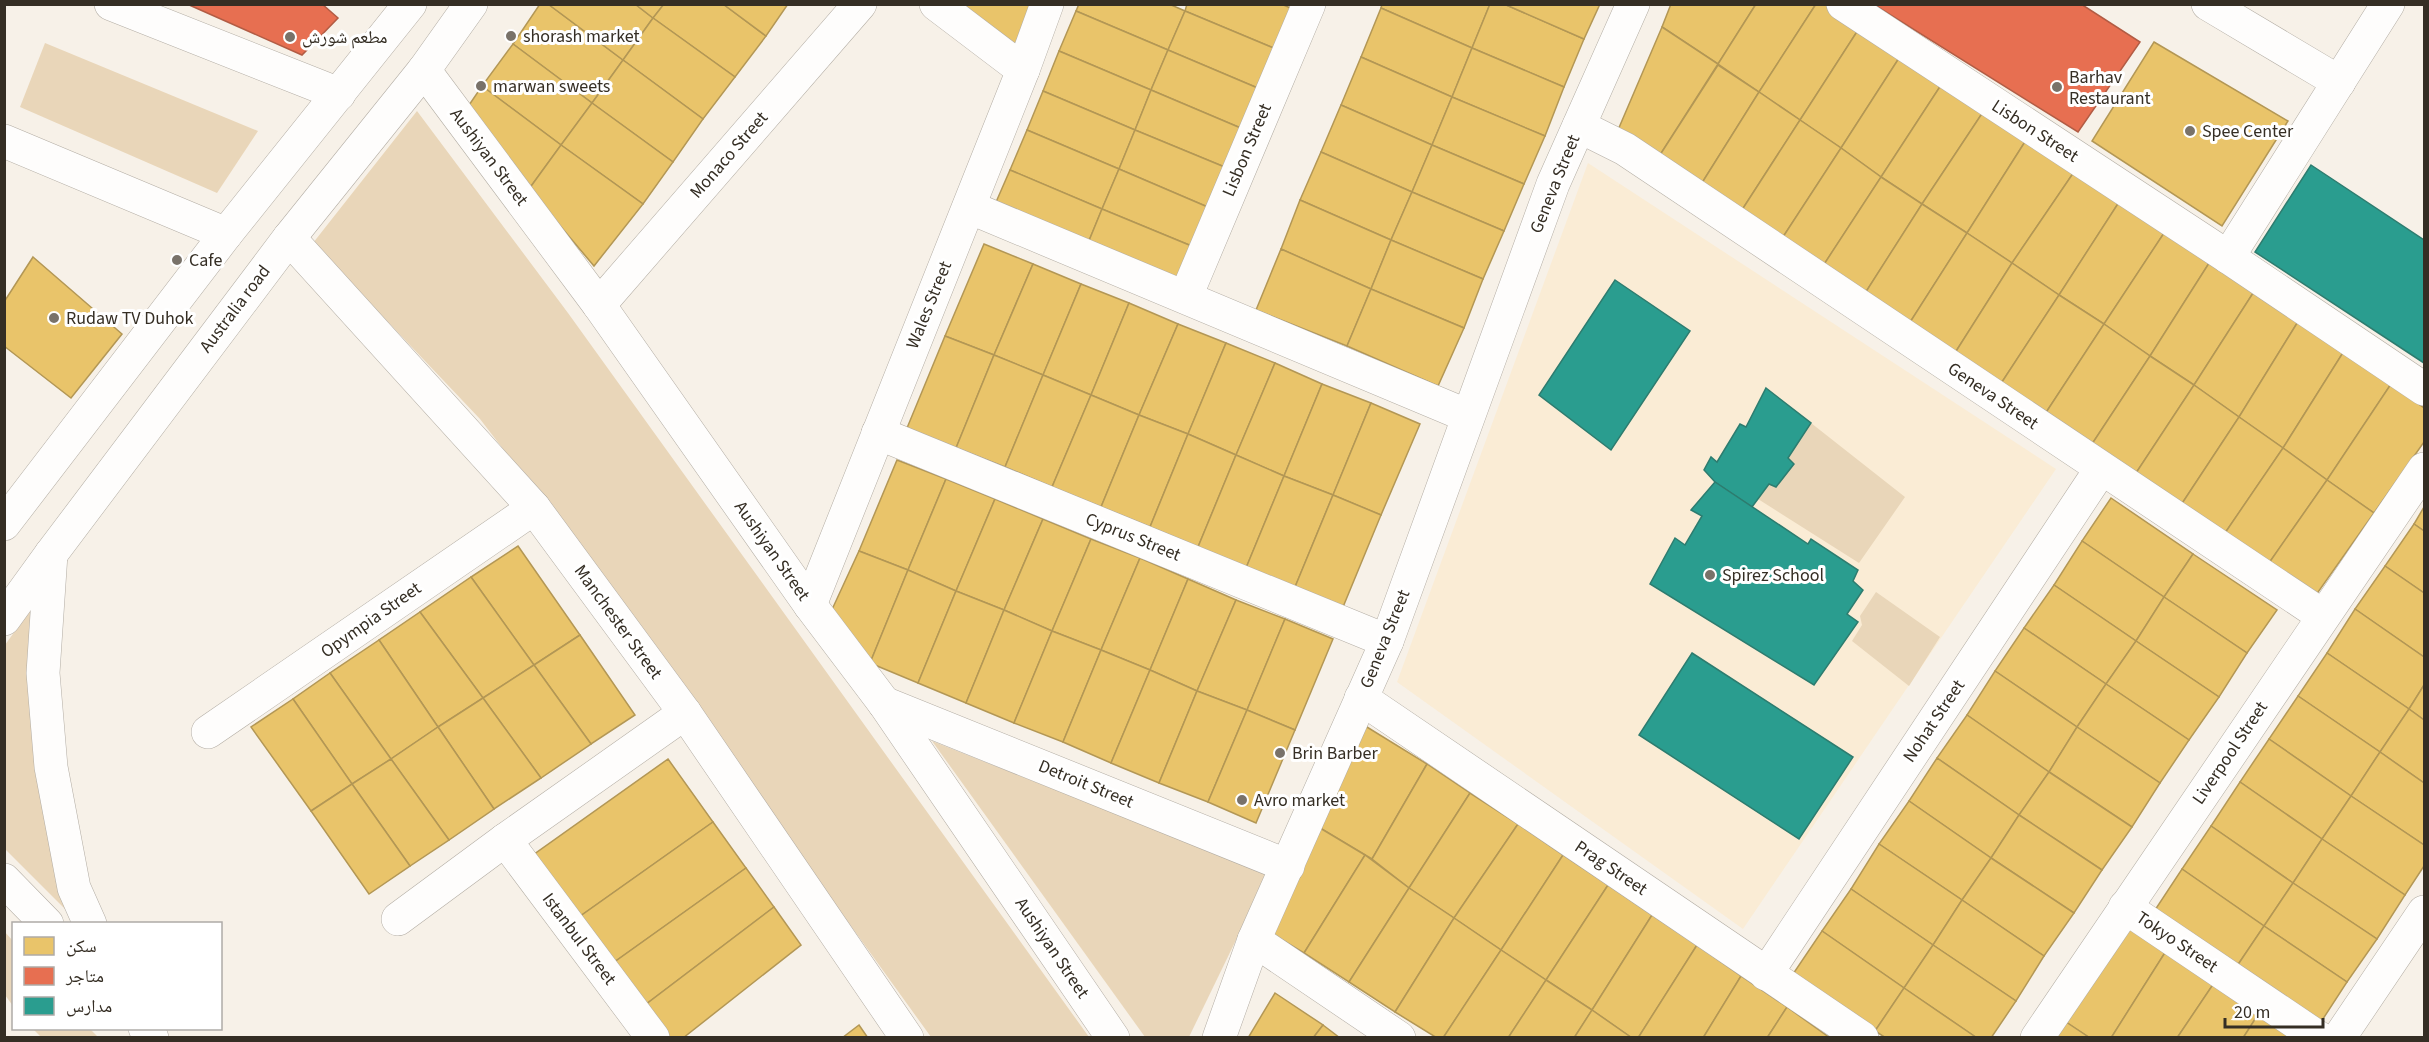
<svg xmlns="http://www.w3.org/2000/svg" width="2429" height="1042" viewBox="0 0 2429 1042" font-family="'Source Sans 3','Noto Naskh Arabic',sans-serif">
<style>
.built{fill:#faecd5}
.green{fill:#e9d6b9}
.homes{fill:#e9c46a;stroke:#b39755;stroke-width:1.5}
.shops{fill:#e76f51;stroke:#b25c44;stroke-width:1.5}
.schools{fill:#2a9d8f;stroke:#2d7c6f;stroke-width:1.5}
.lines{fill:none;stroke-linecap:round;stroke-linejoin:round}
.minor-casing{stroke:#b3ada4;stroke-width:34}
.tertiary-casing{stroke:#b3ada4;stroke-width:34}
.primary-casing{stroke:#b3ada4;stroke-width:34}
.motorway-casing{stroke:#b3ada4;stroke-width:34}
.minor{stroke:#fefdfc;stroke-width:33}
.tertiary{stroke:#fefdfc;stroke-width:33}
.primary{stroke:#fefdfc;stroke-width:33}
.motorway{stroke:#fefdfc;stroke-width:33}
.poi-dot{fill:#797269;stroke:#fff;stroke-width:2}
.labels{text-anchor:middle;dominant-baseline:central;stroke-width:6;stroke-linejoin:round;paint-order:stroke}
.poi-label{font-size:18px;fill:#352e24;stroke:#fff;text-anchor:start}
.street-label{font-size:18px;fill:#352e24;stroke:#fff}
</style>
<rect width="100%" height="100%" fill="#f7f1e8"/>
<polygon class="built" points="1588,163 2056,469 1743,929 1397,682"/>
<g class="green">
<polygon points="45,43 258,131 217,193 20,107"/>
<polygon points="417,111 568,313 1089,1037 931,1037 561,524 480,419 313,243"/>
<polygon points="1811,423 1905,497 1859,563 1758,499 1769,484 1776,487 1794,464 1788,458"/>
<polygon points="1876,592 1940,637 1909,686 1852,641 1862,625 1860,616"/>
<polygon points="38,599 33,715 36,777 50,838 79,923 5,849 5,645"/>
<polygon points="932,741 1268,874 1189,1037 1145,1037"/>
<polygon points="4,931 13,941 13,1006 5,995"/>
<polygon points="33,1029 90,1029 98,1037 41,1037"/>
</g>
<g class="homes">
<polygon points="540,4 548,4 623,60 592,103 513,44"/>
<polygon points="548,4 635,4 653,18 623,60"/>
<polygon points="635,4 664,4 653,18"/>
<polygon points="664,4 723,4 766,36 735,77 653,18"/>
<polygon points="723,4 788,4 766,36"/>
<polygon points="944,4 1037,4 1014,55"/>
<polygon points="1079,4 1169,4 1185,11 1168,50 1076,11"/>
<polygon points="1187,4 1281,4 1293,9 1276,49 1185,11"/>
<polygon points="1382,4 1490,4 1472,48 1381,8"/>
<polygon points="1490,4 1504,4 1584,39 1564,87 1472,48"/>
<polygon points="1504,4 1600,4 1584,39"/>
<polygon points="1671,4 1756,4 1718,64 1662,27"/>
<polygon points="1756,4 1816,4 1759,92 1718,64"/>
<polygon points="1816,4 1827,4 1860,27 1800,120 1759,92"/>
<polygon points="1381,8 1472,48 1452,97 1361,57"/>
<polygon points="1076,11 1168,50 1151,90 1059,51"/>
<polygon points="1185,11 1276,49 1260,89 1168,50"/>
<polygon points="653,18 735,77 703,119 623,60"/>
<polygon points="1662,27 1718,64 1658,158 1618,130"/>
<polygon points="1860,27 1901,55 1841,148 1800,120"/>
<polygon points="2154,42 2288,121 2222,226 2092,141"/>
<polygon points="513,44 592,103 561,145 482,86"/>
<polygon points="1472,48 1564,87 1545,136 1452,97"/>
<polygon points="1168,50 1260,89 1243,129 1151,90"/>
<polygon points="1059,51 1151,90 1135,130 1043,91"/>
<polygon points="1901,55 1943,82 1881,177 1841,148"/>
<polygon points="1361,57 1452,97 1432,145 1341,105"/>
<polygon points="623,60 703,119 673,162 592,103"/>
<polygon points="1718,65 1759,92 1700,186 1658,158"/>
<polygon points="1943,82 1985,109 1922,204 1881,177"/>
<polygon points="482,86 561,145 529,189 465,111"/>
<polygon points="1151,90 1243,129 1227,168 1135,130"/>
<polygon points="1043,91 1135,130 1119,169 1027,130"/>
<polygon points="1759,92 1800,120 1740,213 1700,186"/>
<polygon points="1452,97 1545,136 1524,184 1432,145"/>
<polygon points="592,103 673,162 643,204 561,145"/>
<polygon points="1341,105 1432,145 1412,192 1321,152"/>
<polygon points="1985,109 2028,137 1967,233 1922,204"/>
<polygon points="1800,120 1841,148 1781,240 1740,213"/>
<polygon points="1027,130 1119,169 1102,209 1010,170"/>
<polygon points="1135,130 1227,168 1210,208 1119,169"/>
<polygon points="2028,137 2076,169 2012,263 1967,233"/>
<polygon points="561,145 643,204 594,266 529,189"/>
<polygon points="1432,145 1524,184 1504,231 1412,192"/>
<polygon points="1841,148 1881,177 1821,269 1781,240"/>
<polygon points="1321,152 1412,192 1391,240 1300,200"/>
<polygon points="1119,169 1210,208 1194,247 1102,209"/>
<polygon points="2076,169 2121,199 2059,295 2012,263"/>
<polygon points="1010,170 1102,209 1086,248 993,209"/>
<polygon points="1881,177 1922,204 1862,298 1821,269"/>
<polygon points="1412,192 1504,231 1483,279 1391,240"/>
<polygon points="2121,199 2166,230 2104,324 2059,295"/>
<polygon points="1300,200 1391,240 1371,289 1281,249"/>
<polygon points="1922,204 1967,233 1907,327 1862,298"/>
<polygon points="1102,209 1194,247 1177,287 1086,248"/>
<polygon points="2166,230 2211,260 2150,356 2104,324"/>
<polygon points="1967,233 2012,263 1953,356 1907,327"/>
<polygon points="1391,240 1483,279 1464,328 1371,289"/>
<polygon points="984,244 1033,264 994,355 945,336"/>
<polygon points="1281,249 1371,289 1347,346 1256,310"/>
<polygon points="33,257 122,334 71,398 4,346 4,302"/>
<polygon points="2211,260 2255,290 2194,385 2150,356"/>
<polygon points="2012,263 2059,295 2000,385 1953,356"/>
<polygon points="1033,264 1081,284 1043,375 994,355"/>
<polygon points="1081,284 1129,303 1091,395 1043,375"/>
<polygon points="1371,289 1464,328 1438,386 1347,346"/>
<polygon points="2255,290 2299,320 2239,417 2194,385"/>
<polygon points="2059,295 2104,324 2045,414 2000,385"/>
<polygon points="1129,303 1178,324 1139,415 1091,395"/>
<polygon points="2299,320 2344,351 2283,448 2239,417"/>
<polygon points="1178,324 1226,343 1188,434 1139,415"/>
<polygon points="2104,324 2150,356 2092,444 2045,414"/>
<polygon points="945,336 994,355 956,448 907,428"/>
<polygon points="1226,343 1275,363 1236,455 1188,434"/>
<polygon points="2344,351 2391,384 2327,480 2283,448"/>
<polygon points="994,355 1043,375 1005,467 956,448"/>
<polygon points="2150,356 2194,385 2136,473 2092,444"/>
<polygon points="1275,363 1322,384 1284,476 1236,455"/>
<polygon points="1043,375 1091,395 1052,487 1005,467"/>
<polygon points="1322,384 1371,403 1333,495 1284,476"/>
<polygon points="2391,384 2424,408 2424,442 2374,513 2327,480"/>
<polygon points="2194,385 2239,417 2181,505 2136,473"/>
<polygon points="1091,395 1139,415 1101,507 1052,487"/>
<polygon points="1371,403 1420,424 1381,515 1333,495"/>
<polygon points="1139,415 1188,434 1150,527 1101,507"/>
<polygon points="2239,417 2283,448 2225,533 2181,505"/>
<polygon points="1188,434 1236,455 1198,547 1150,527"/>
<polygon points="2283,448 2327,480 2269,563 2225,533"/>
<polygon points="1236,455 1284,476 1246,568 1198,547"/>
<polygon points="897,460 946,479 908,570 859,551"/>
<polygon points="1284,476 1333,495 1295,587 1246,568"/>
<polygon points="946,479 995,499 956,591 908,570"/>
<polygon points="2327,480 2374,513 2316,595 2269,563"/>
<polygon points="1333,495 1381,515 1343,607 1295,587"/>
<polygon points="2111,498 2193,554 2164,597 2082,541"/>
<polygon points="995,499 1043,519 1004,610 956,591"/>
<polygon points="2424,507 2424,531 2414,524"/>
<polygon points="1043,519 1091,539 1052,631 1004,610"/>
<polygon points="2414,524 2424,531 2424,593 2385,566"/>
<polygon points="1091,539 1140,558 1101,650 1052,631"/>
<polygon points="2082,541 2164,597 2136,641 2054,585"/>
<polygon points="518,546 580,635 534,665 471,577"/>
<polygon points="859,551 908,570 870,663 829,616"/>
<polygon points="2193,554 2277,610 2247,653 2164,597"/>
<polygon points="1140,558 1188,579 1150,670 1101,650"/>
<polygon points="2385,566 2424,593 2424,657 2355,609"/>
<polygon points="908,570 956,591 918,683 870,663"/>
<polygon points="471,577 534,665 483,698 420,612"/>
<polygon points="1188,579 1236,600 1197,691 1150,670"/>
<polygon points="2054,585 2136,641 2106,684 2024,628"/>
<polygon points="956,591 1004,610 966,703 918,683"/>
<polygon points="2164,597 2247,653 2219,697 2136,641"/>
<polygon points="1236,600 1285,619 1247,710 1197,691"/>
<polygon points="2355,609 2424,657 2424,685 2409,709 2327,653"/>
<polygon points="1004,610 1052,631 1014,723 966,703"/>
<polygon points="420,612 483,698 438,727 379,640"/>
<polygon points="1285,619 1333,639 1295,730 1247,710"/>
<polygon points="2024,628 2106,684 2077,727 1995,671"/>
<polygon points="1052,631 1101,650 1063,742 1014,723"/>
<polygon points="580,635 635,715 591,744 534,665"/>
<polygon points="379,640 438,727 391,759 330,673"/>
<polygon points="2136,641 2219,697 2189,740 2106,684"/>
<polygon points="1101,650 1150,670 1111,763 1063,742"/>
<polygon points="2327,653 2409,709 2380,752 2298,696"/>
<polygon points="534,665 591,744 541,778 483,698"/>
<polygon points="1150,670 1197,691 1159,783 1111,763"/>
<polygon points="1995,671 2077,727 2049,772 1967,715"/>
<polygon points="330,673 391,759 352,784 293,699"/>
<polygon points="2106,684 2189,740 2160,783 2077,727"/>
<polygon points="2424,685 2424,720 2409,709"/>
<polygon points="1197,691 1247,710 1208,802 1159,783"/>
<polygon points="2298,696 2380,752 2351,796 2269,739"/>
<polygon points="483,698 541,778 494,809 438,727"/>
<polygon points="293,699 352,784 311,811 251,727"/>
<polygon points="2409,709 2424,720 2424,783 2380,752"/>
<polygon points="1247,710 1295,730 1256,823 1208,802"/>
<polygon points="1967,715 2049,772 2019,815 1937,758"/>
<polygon points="1362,724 1427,764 1372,859 1315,825"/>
<polygon points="438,727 494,809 449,840 391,759"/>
<polygon points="2077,727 2160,783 2132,827 2049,772"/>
<polygon points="2269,739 2351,796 2322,839 2240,782"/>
<polygon points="2380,752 2424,783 2424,845 2351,796"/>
<polygon points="1937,758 2019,815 1991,858 1909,801"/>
<polygon points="391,759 449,840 410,866 352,784"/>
<polygon points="668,759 713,822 579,917 533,855"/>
<polygon points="1427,764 1470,793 1409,888 1372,859"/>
<polygon points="2049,772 2132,827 2102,870 2019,815"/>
<polygon points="2240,782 2322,839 2293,883 2211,826"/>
<polygon points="352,784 410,866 369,894 311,811"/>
<polygon points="1470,793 1518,824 1454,918 1409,888"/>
<polygon points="2351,796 2424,845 2424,866 2405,895 2322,839"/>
<polygon points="1909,801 1991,858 1962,900 1879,844"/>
<polygon points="2019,815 2102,870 2074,913 1991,858"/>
<polygon points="713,822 746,868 613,963 579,917"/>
<polygon points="1518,824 1563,855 1501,950 1454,918"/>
<polygon points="1315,825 1365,855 1304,953 1264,929"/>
<polygon points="2211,826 2293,883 2264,926 2182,869"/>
<polygon points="2322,839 2405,895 2377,939 2293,883"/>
<polygon points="1879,844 1962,900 1933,945 1851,889"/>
<polygon points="1365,855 1409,888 1349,982 1304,953"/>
<polygon points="1563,855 1608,885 1546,980 1501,950"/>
<polygon points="1991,858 2074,913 2044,956 1962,900"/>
<polygon points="746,868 774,907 645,1005 613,963"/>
<polygon points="2182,869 2264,926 2235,969 2153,913"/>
<polygon points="2293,883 2377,939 2347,982 2264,926"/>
<polygon points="1608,885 1652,915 1592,1010 1546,980"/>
<polygon points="1409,888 1454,918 1395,1012 1349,982"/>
<polygon points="1851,889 1933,945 1904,988 1822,931"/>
<polygon points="1962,900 2044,956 2016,1001 1933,945"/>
<polygon points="774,907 801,945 683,1038 668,1038 645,1005"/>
<polygon points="1652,915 1697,945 1638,1038 1632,1038 1592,1010"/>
<polygon points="1454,918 1501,950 1443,1038 1437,1038 1395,1012"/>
<polygon points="2123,923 2166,951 2111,1038 2090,1038 2060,1018"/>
<polygon points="2264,926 2347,982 2319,1025 2235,969"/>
<polygon points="1822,931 1904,988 1875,1031 1793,974"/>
<polygon points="1697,945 1741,976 1703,1038 1638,1038"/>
<polygon points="1933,945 2016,1001 1991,1038 1977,1038 1904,988"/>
<polygon points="1501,950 1546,980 1508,1038 1443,1038"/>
<polygon points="2166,951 2214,983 2177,1038 2111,1038"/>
<polygon points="1741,976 1787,1007 1767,1038 1703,1038"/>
<polygon points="1546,980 1592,1010 1574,1038 1508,1038"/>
<polygon points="2214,983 2259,1013 2243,1038 2177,1038"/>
<polygon points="1904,988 1977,1038 1886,1038 1875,1031"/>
<polygon points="1275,993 1323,1025 1313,1038 1248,1038"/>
<polygon points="1787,1007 1830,1038 1767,1038"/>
<polygon points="1592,1010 1632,1038 1574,1038"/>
<polygon points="2259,1013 2294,1038 2243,1038"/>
<polygon points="2060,1018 2090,1038 2048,1038"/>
<polygon points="859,1025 868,1038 842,1038"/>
<polygon points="1323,1025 1340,1038 1313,1038"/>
</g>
<g class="shops">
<polygon points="187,4 322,4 338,18 302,55"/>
<polygon points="1873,4 2081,4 2140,42 2078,132"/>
</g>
<g class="schools">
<polygon points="2311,165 2424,240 2424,363 2255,252"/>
<polygon points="1615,280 1690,331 1611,450 1539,395"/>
<polygon points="1766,388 1811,423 1788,458 1794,464 1776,487 1769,484 1752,507 1715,482 1704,470 1711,457 1717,462 1740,424 1746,427"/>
<polygon points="1715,482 1808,544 1811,539 1858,570 1853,581 1863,590 1847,614 1858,622 1814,685 1650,584 1675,538 1685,545 1702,516 1691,510"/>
<polygon points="1692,653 1853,757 1799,839 1639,735"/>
</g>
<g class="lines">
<g class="minor-casing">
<g id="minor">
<polyline points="111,4 339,94"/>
<polyline points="936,4 1023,70"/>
<polyline points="1843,4 2228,257 2424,389"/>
<polyline points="2208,4 2339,82"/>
<polyline points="1579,126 1625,149 2323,616"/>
<polyline points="4,141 226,234"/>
<polyline points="969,207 1468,416"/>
<polyline points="289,238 534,508 685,713 907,1038"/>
<polyline points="2228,257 2388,4"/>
<polyline points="1186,296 1309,4"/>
<polyline points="599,305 860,4"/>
<polyline points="878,433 1387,641"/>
<polyline points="810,605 1023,70 1047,4"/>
<polyline points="1361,698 1862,1038"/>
<polyline points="884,703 1288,866"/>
<polyline points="208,732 534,508"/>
<polyline points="505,840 653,1038"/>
<polyline points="2125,907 2319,1038"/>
<polyline points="398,919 505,840 685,713"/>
<polyline points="1254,940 1399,1038"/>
<polyline points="1766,974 2101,469"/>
<polyline points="1219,1038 1254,940 1387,641 1553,184 1633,4"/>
<polyline points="2037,1038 2424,469"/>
<polyline points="2339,1038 2424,912"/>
</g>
</g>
<g class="tertiary-casing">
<polyline id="tertiary" points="424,70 599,305 810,605 884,703 1113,1038"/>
</g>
<g class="primary-casing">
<g id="primary">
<polyline points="4,524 226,234 410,4"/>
<polyline points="4,619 51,554 289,238 424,70 471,4"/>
</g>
</g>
<g class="motorway-casing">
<g id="motorway">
<polyline points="51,554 43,673 51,767 74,888 90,924"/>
<polyline points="4,880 47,924"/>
<polyline points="145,1028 152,1038"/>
</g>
</g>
<use href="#minor" class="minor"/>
<use href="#tertiary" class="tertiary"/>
<use href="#primary" class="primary"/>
<use href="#motorway" class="motorway"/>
</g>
<g class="poi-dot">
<circle cx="511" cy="36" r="6"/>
<circle cx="290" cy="37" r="6"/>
<circle cx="481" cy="86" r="6"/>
<circle cx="2057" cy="87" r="6"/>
<circle cx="2190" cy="131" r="6"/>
<circle cx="177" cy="260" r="6"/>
<circle cx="54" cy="318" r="6"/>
<circle cx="1710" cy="575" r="6"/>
<circle cx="1280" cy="753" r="6"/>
<circle cx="1242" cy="800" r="6"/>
</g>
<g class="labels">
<g class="poi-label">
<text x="523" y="36">shorash market</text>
<text x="302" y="37">مطعم شورش</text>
<text x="2069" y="77">Barhav<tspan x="2069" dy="21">Restaurant</tspan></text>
<text x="493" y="86">marwan sweets</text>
<text x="2202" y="131">Spee Center</text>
<text x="189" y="260">Cafe</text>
<text x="66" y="318">Rudaw TV Duhok</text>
<text x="1722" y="575">Spirez School</text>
<text x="1292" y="753">Brin Barber</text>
<text x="1254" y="800">Avro market</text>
</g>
<g class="street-label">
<text transform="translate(2035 131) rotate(33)">Lisbon Street</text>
<text transform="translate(1247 150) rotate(-67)">Lisbon Street</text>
<text transform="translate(729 155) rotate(-49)">Monaco Street</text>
<text transform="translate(489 157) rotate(53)">Aushiyan Street</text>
<text transform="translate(1555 184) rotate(-68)">Geneva Street</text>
<text transform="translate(929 305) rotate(-68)">Wales Street</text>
<text transform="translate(235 309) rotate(-53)">Australia road</text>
<text transform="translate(1993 396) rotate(34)">Geneva Street</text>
<text transform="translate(1133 537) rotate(22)">Cyprus Street</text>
<text transform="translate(772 551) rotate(55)">Aushiyan Street</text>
<text transform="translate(371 620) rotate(-35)">Opympia Street</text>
<text transform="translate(618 622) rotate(54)">Manchester Street</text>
<text transform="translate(1385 639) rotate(-68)">Geneva Street</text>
<text transform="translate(1934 721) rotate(-56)">Nohat Street</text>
<text transform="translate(2230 753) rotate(-56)">Liverpool Street</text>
<text transform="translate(1086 784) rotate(22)">Detroit Street</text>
<text transform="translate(1611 868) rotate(34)">Prag Street</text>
<text transform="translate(579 939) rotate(53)">Istanbul Street</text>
<text transform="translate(2177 942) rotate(34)">Tokyo Street</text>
<text transform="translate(1052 948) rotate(56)">Aushiyan Street</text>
</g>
</g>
<rect width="2429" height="1042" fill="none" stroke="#352e24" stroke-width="12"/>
<rect x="12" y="922" width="210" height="108" fill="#ffffff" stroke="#aeaba7" stroke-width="1.5"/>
<rect x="24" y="937" width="30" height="18" fill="#e9c46a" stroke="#aeaba7" stroke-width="1.5"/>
<text x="66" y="952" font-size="18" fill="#352e24">سكن</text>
<rect x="24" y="967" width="30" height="18" fill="#e76f51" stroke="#aeaba7" stroke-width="1.5"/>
<text x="66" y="982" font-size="18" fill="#352e24">متاجر</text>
<rect x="24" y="997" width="30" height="18" fill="#2a9d8f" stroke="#aeaba7" stroke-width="1.5"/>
<text x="66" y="1012" font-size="18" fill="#352e24">مدارس</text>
<path d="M2225 1018v9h98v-9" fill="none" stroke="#352e24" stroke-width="3"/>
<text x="2234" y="1018" font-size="18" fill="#352e24" stroke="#ffffff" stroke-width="4.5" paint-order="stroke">20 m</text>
</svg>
